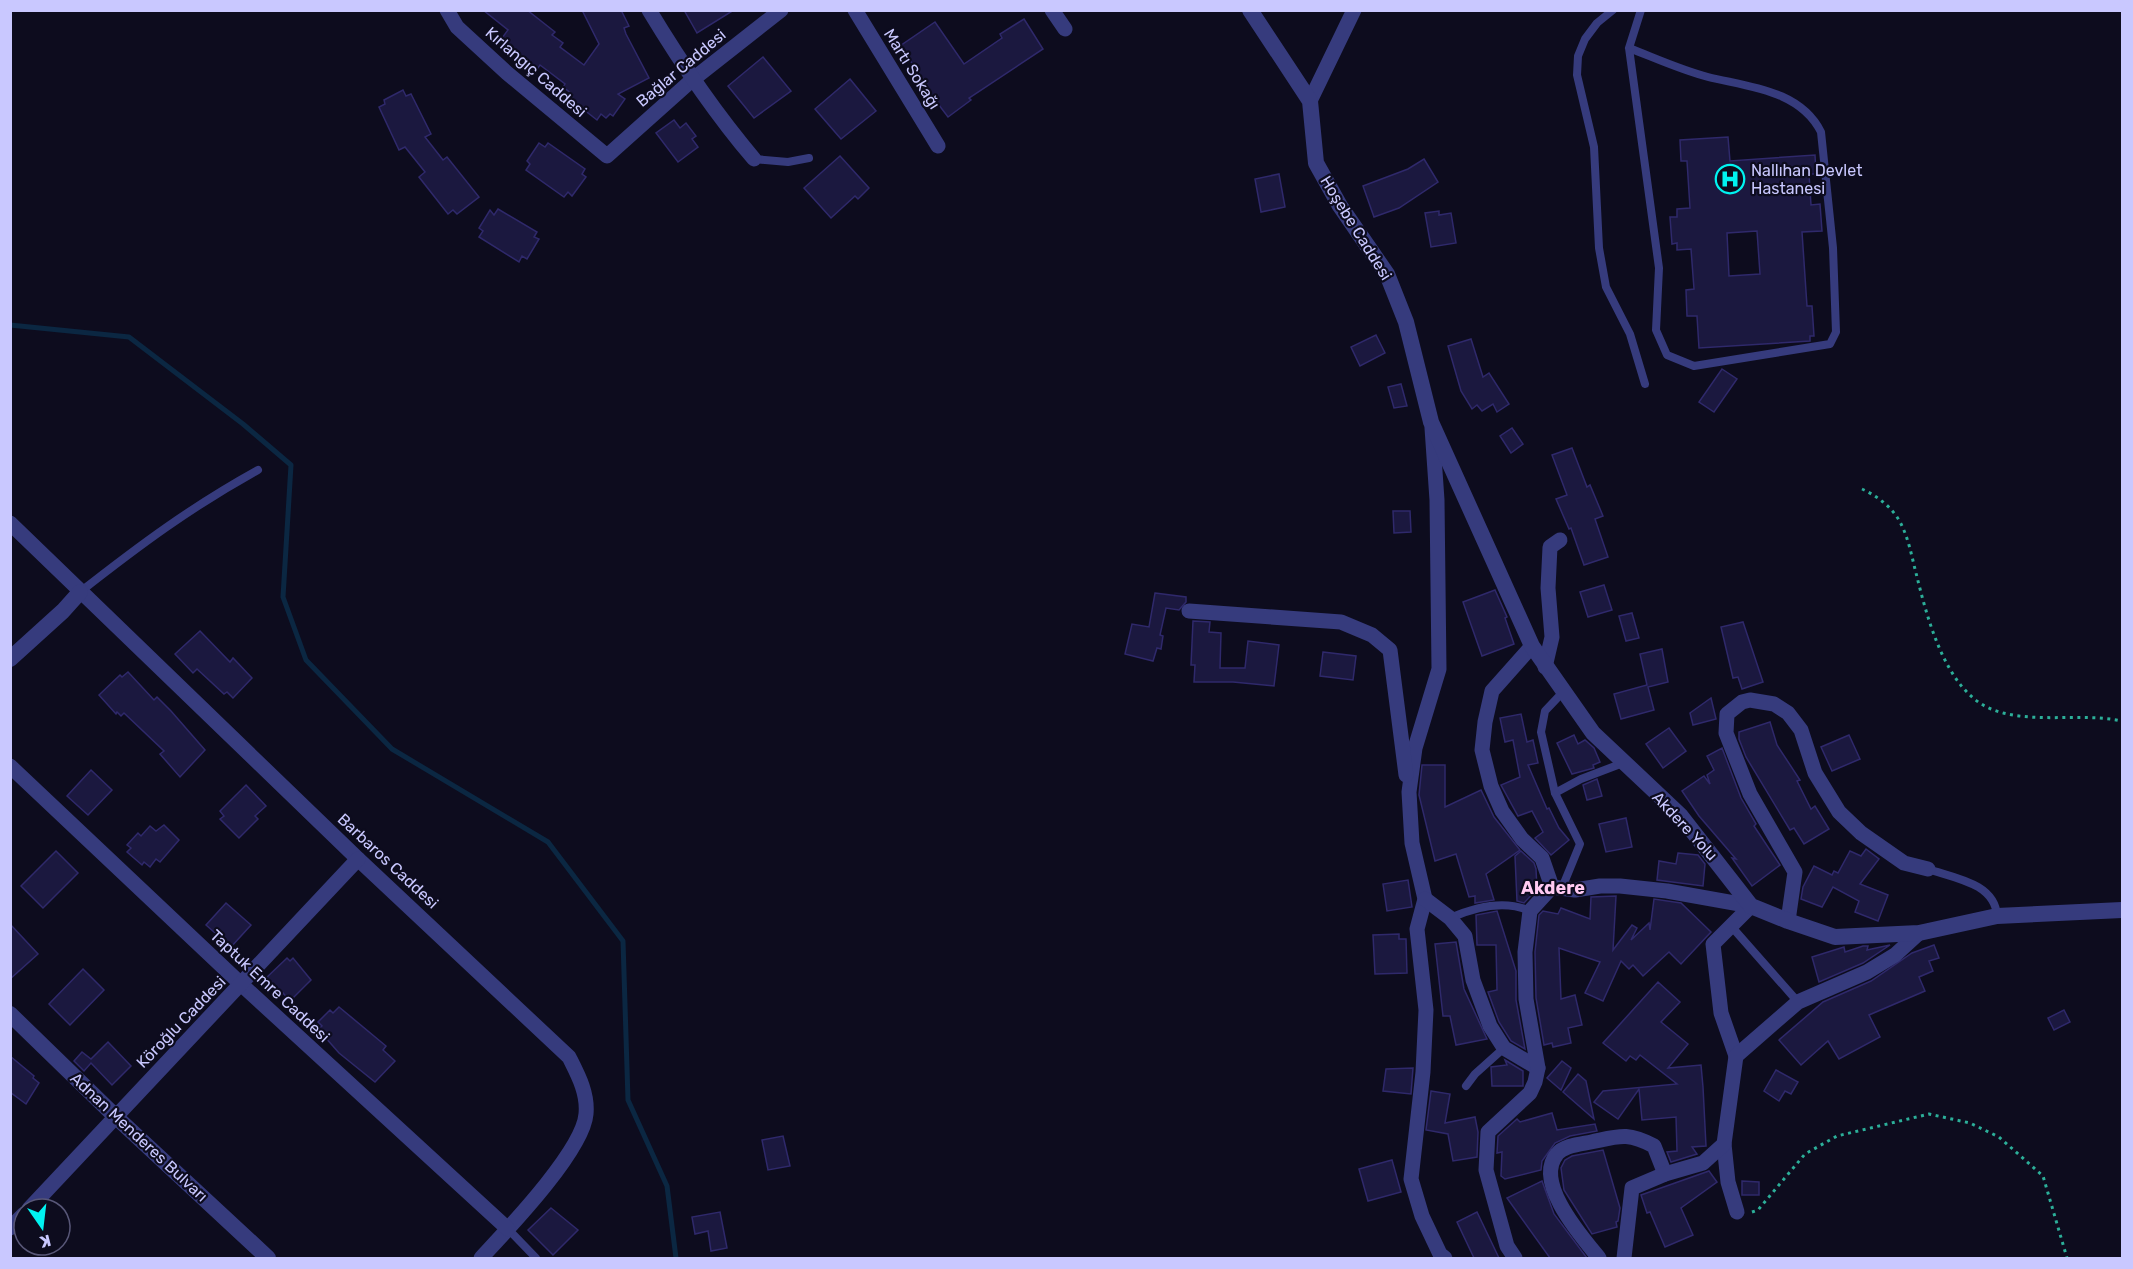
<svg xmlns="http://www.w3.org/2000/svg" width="2133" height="1269" viewBox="0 0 2133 1269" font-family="Rubik,sans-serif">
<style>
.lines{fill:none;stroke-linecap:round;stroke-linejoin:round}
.stream{stroke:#0b2742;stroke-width:5}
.building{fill:#1b183f;stroke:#2f296b;stroke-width:1.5;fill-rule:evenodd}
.path{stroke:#2caf99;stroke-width:3;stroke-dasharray:3 4.5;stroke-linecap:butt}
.service{stroke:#363b7d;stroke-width:8}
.minor{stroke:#363b7d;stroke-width:15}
.tertiary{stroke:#363b7d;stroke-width:16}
.labels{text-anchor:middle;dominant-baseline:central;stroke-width:4.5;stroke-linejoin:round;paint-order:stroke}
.street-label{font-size:16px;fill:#c9c8ff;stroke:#0d0c1e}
.poi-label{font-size:16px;fill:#c9c8ff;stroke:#0d0c1e;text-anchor:start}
.neighbourhood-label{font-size:18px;font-weight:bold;fill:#ffcaf2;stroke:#0d0c1e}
</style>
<rect width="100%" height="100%" fill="#0d0c1e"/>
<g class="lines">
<polyline class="stream" points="10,325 129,337 243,424 291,465 283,597 306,660 392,749 548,842 623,941 628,1100 667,1186 676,1258"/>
</g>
<g class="building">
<polygon points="483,10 527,10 555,32 552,35 563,43 560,47 584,65 599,44 582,10 621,10 629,26 624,28 626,34 649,78 618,94 625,99 613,116 610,114 606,118 601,114 597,120 569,98 572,94 563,87 565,84 540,65 536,71 508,49 511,45 502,38 508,30"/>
<polygon points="684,10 734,10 697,33"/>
<polygon points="1024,19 1043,49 969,98 971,100 948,117 926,88 928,86 900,46 935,22 964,64 1002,38 1000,34"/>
<polygon points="763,57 791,91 754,118 728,86"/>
<polygon points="850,79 876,111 841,139 815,109"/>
<polygon points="403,90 406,96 411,94 431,134 425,137 443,160 447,157 479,197 457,214 453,210 448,214 419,177 425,172 405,147 399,150 379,107 385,104 384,100"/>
<polygon points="674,120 680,128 686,123 696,136 692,139 698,147 678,162 656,133"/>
<path d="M 1728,137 L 1730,161 L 1815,155 L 1816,174 L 1809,174 L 1811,205 L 1820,204 L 1822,231 L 1802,232 L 1807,306 L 1812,306 L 1814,336 L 1810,336 L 1810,341 L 1699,348 L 1697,316 L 1687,316 L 1686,290 L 1694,289 L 1691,249 L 1677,250 L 1677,243 L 1672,244 L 1670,217 L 1677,217 L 1677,209 L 1690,208 L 1687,161 L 1681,161 L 1680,140 ZM 1757,231 L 1760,274 L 1729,276 L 1727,233 Z"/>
<polygon points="539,143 545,147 548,143 585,169 582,174 586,177 572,196 568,192 564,197 526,170 530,164 527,161"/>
<polygon points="840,156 869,188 858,199 855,196 831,218 804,188"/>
<polygon points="1424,159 1438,182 1399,208 1374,217 1363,186 1408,169"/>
<polygon points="1279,174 1285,207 1261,212 1255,179"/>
<polygon points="498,209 537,232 534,237 539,239 527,259 522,256 519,262 479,237 483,231 479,228 490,210 494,215"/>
<polygon points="1439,211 1439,215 1451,213 1456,243 1431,247 1425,213"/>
<polygon points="1376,335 1385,353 1360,366 1351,347"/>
<polygon points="1471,339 1483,377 1489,373 1509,404 1497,412 1493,404 1482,411 1477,405 1472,409 1461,391 1448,346"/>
<polygon points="1722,369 1737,379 1714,412 1699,402"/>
<polygon points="1401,384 1407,406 1394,408 1388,387"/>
<polygon points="1512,428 1523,444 1511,453 1500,436"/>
<polygon points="1572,448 1587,487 1590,485 1603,516 1595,519 1608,557 1584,565 1571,528 1569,529 1556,499 1567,495 1552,455"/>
<polygon points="1393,511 1410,511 1411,532 1394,533"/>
<polygon points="1604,585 1612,610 1588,617 1580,592"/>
<polygon points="1495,590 1507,617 1505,618 1514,644 1482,656 1463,602"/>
<polygon points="1155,593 1186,597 1186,602 1179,610 1166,608 1160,635 1163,636 1161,649 1157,648 1153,661 1125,654 1132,624 1149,627"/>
<polygon points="1632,613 1639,638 1626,641 1619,616"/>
<polygon points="1193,621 1210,622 1209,632 1221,633 1220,668 1245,668 1248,641 1279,645 1274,686 1233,682 1194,682 1195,665 1191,665"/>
<polygon points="1743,622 1763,682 1742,689 1738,677 1733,678 1721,627"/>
<polygon points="200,631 230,662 233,658 252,678 233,698 227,692 224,694 197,669 193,673 175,654"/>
<polygon points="1662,649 1668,682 1648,687 1654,710 1621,719 1614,694 1647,685 1640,654"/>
<polygon points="1323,652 1356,656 1353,680 1320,676"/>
<polygon points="128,672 154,700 157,697 171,711 205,750 180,777 160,754 164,751 124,713 121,716 117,712 116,714 99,695 120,675 122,677"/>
<polygon points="1711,698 1716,719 1693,725 1690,713"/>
<polygon points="1521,714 1527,742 1533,740 1538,763 1528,765 1547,809 1549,808 1559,828 1569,840 1551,855 1535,838 1543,832 1532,811 1518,816 1501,785 1520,777 1513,740 1505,742 1500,718"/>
<polygon points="1770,722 1777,745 1800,780 1797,781 1811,809 1815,806 1829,829 1804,844 1794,828 1790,830 1746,757 1739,739 1739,732"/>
<polygon points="1669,728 1686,751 1663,768 1646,744"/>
<polygon points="1574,735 1578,744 1585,740 1594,748 1600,762 1593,765 1594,768 1572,774 1557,743"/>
<polygon points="1849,735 1860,759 1832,771 1821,747"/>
<polygon points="1722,748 1741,798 1756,824 1754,826 1780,865 1752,886 1732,858 1736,859 1699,816 1682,791 1704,776 1710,784 1707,775 1714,770 1707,756"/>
<polygon points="1422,765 1445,765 1445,807 1481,790 1494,817 1520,850 1486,874 1494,900 1475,903 1475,896 1469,897 1456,854 1435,861 1419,795"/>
<polygon points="91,770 112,790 88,815 67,796"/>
<polygon points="1597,779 1602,796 1587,800 1583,785"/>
<polygon points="246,785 266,806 255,816 258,819 239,838 220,819 224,816 220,811"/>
<polygon points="1626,818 1632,847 1606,852 1599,824"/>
<polygon points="164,825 179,840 160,862 156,859 150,867 144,862 142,865 127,852 131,848 127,845 138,833 141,836 150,826 156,831"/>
<polygon points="1866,849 1879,859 1860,884 1888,895 1878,921 1855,912 1859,901 1833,887 1822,907 1801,899 1803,887 1814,866 1832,875 1834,871 1838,873 1850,851 1861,856"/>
<polygon points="56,851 78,873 43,908 21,886"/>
<polygon points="1521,851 1534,863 1536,869 1537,889 1524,903 1517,901 1515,856"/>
<polygon points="1678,853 1698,855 1705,864 1703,886 1657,880 1659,861 1676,864"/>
<polygon points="1408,880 1412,907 1387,911 1383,884"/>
<polygon points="1616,896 1613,950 1632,925 1637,928 1631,940 1649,923 1650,930 1654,899 1681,903 1711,932 1681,964 1669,952 1643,976 1633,965 1629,969 1621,961 1603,1001 1585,993 1600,962 1559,948 1561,999 1575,995 1582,1025 1568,1028 1571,1043 1553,1047 1552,1043 1544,1045 1536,998 1535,952 1539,915 1543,911 1558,914 1561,908 1590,919 1591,897"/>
<polygon points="226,903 251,925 231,947 206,925"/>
<polygon points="1497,911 1516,971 1516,1000 1525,1049 1511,1041 1499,1022 1488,992 1497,990 1496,945 1477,945 1476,915"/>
<polygon points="10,924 38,954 10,979"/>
<polygon points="1399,934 1399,939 1406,939 1407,973 1375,974 1373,935"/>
<polygon points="1456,942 1464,989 1487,1039 1456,1045 1450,1016 1443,1016 1435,944"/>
<polygon points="1890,945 1863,963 1819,982 1812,957 1844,947 1845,952 1863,946 1868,946 1867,950"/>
<polygon points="1934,945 1939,958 1929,961 1933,971 1919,977 1925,991 1869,1015 1880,1037 1839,1059 1828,1041 1801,1065 1779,1040 1823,1002 1871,981 1912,953"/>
<polygon points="287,958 290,961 293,958 311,980 290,1001 283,993 281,996 265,979"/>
<polygon points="83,969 104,990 70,1025 49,1004"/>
<polygon points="1658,982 1680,1002 1661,1022 1688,1044 1668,1068 1701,1065 1703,1087 1706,1146 1692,1147 1697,1154 1671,1162 1667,1152 1677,1151 1676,1117 1642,1120 1639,1089 1618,1119 1594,1102 1603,1091 1677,1084 1640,1055 1636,1060 1630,1056 1626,1061 1603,1043"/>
<polygon points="339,1007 386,1046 383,1050 395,1061 375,1082 339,1053 318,1029 322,1026 318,1022 330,1010 333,1013"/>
<polygon points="2064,1010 2070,1022 2054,1030 2048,1018"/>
<polygon points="108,1042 131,1066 112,1085 91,1063 84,1071 74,1061 82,1052 91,1059"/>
<polygon points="10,1056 34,1076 33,1078 39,1083 26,1104 10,1092"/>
<polygon points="1505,1060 1523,1071 1523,1086 1492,1086 1491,1067 1507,1065"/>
<polygon points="1562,1061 1571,1068 1561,1090 1547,1078"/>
<polygon points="1413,1068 1411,1094 1383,1091 1386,1069"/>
<polygon points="1776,1070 1798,1082 1791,1094 1785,1091 1779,1101 1764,1091"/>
<polygon points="1578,1074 1586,1081 1594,1119 1563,1092"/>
<polygon points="1431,1091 1450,1094 1445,1123 1475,1117 1478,1132 1477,1157 1453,1161 1448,1134 1426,1130"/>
<polygon points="1552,1113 1557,1130 1595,1124 1597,1131 1570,1136 1555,1143 1542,1161 1541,1170 1505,1179 1501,1176 1502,1152 1497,1153 1498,1136 1517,1119 1520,1122"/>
<polygon points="783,1136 790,1166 768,1170 762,1140"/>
<polygon points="1603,1150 1620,1208 1618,1221 1616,1222 1617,1227 1592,1234 1564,1190 1561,1168 1565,1160 1572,1156"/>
<polygon points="1392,1160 1401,1192 1368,1201 1359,1169"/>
<polygon points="1709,1171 1717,1182 1681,1208 1693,1235 1665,1247 1650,1212 1647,1213 1641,1195"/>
<polygon points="1542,1181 1554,1214 1587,1258 1550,1258 1507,1198"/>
<polygon points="1742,1181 1759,1182 1759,1195 1742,1195"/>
<polygon points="551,1208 578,1230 553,1255 528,1230"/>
<polygon points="720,1212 727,1248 711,1251 708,1231 695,1234 692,1217"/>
<polygon points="1477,1212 1499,1258 1474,1258 1457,1222"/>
</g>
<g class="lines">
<g class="path">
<path d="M 1862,489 C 1875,495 1888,504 1897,517 C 1908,534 1911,554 1916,573 C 1927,617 1945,690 1991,709 C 2031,725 2080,712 2122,721"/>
<polyline points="1752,1212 1758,1210 1805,1154 1837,1136 1929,1114 1970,1123 1999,1137 2043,1176 2067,1258"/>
</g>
<g class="service">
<polyline points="1613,10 1597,23 1585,39 1578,56 1577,75 1594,147 1599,248 1606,287 1630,334 1645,384"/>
<path d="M 1629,48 C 1655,58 1681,70 1708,77 C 1749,87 1800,90 1821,132 L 1833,248 L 1836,332 L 1830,344 L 1694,366 L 1667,355 L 1656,330 L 1659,268 L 1629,48 L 1641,10"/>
<polyline points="754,159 788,162 809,158"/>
<path d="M 80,592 C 140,545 191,507 258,470"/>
<polyline points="1555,793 1581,779 1623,763"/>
<path d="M 1928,869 C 1954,878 1995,883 1997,916"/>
<polyline points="1562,888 1580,844 1555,793 1541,732 1545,711 1563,692"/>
<path d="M 1450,918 C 1475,907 1504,899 1530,911"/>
<polyline points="1731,926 1798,1002"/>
<polyline points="1466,1086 1475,1074 1504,1048"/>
<polyline points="508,1229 536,1258"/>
</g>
<g class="minor">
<polyline points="447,10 457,27 507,73 607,156 692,80 781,10"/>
<path d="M 649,10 C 681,63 714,112 754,159"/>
<polyline points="855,10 938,146"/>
<polyline points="1052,10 1065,29"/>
<polyline points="1310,101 1354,10"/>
<polyline points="1432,428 1437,500 1439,669 1415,748 1409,792 1412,843 1425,899 1417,929 1426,1010 1423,1072 1411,1179 1422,1216 1440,1254 1445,1258"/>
<path d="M 10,523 L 358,859 L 569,1057 C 578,1075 588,1093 586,1114 C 583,1151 507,1230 481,1258"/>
<polyline points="1189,611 1341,622 1372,635 1390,650 1406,775"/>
<polyline points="1545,667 1552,637 1548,588 1550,547 1560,540"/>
<polyline points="10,766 242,985 508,1229"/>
<polyline points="1552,887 1575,890 1600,886 1620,886 1667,891 1751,906"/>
<polyline points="1425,899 1450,918 1465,936 1473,980 1490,1026 1504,1048 1538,1068"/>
<polyline points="1788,921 1795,872 1750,794 1726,733 1727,714 1742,702 1750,700 1774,704 1788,713 1801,730 1815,773 1839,812 1861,833 1904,863 1928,869"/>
<polyline points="1736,1056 1721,1013 1713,944 1751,906"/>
<polyline points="1724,1144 1728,1182 1737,1212"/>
<polyline points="29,1209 358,859"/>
<polyline points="10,1228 24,1214"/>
<polyline points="1515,1258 1507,1246 1486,1170 1488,1132 1530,1093 1535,1082 1538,1068 1526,999 1525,952 1530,911 1552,887 1542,858 1522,839 1502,811 1491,786 1482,750 1485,722 1492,691 1532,646"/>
<path d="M 1599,1258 C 1582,1237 1533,1182 1557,1154 C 1564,1145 1581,1144 1591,1142 C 1620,1136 1627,1132 1654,1146 L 1665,1174"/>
<polyline points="1624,1258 1632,1188 1665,1174 1703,1163 1724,1144 1736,1056 1798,1002 1867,972 1895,955 1919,933"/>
</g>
<g class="tertiary">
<polyline points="1250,10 1310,101 1316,163 1340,206 1387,274 1406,322 1431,422 1532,646 1593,733 1680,815 1751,906 1788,921 1835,937 1919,933 1997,916 2122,910"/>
<polyline points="10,659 63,611 80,592"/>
<polyline points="10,1014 115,1116 268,1258"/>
</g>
</g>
<defs>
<g id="hospital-ring" transform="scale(1.5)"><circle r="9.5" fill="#0d0c1e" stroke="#00f3f1" stroke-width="1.5"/><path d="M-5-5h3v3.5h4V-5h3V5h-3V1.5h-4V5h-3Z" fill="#00f3f1"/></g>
</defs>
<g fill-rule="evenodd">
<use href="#hospital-ring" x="1730" y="179"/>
</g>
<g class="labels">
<g class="street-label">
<text transform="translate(681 68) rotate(-40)">Bağlar Caddesi</text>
<text transform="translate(912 69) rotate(58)">Martı Sokağı</text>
<text transform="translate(536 72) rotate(41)">Kırlangıç Caddesi</text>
<text transform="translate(1356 228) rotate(58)">Hoşebe Caddesi</text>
<text transform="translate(1685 826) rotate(47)">Akdere Yolu</text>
<text transform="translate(388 861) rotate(43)">Barbaros Caddesi</text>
<text transform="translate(270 986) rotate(43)">Taptuk Emre Caddesi</text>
<text transform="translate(181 1022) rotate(-46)">Köroğlu Caddesi</text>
<text transform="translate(139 1137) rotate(43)">Adnan Menderes Bulvarı</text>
</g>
<g class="poi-label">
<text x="1751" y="170">Nallıhan Devlet<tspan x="1751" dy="18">Hastanesi</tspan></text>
</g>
<g class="neighbourhood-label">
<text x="1553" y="888">Akdere</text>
</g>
</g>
<rect width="2133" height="1269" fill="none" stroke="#c9c8ff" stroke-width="24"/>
<g transform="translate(42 1227) rotate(166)"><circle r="28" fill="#0d0c1e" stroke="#585778" stroke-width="1.5"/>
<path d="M0-4.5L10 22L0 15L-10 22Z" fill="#00f3f1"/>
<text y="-9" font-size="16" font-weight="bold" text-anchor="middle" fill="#c9c8ff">K</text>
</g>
</svg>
